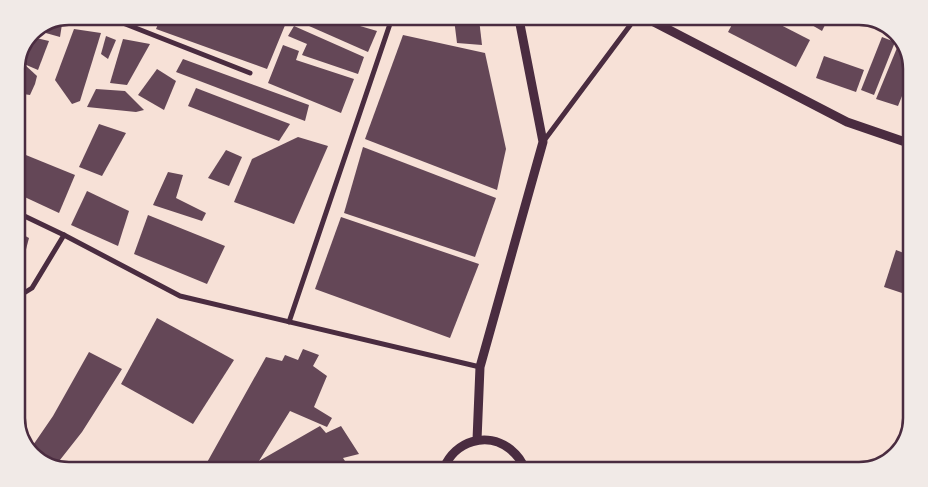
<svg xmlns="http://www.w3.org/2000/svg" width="928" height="487" viewBox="0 0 928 487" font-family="Quicksand,sans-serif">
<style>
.building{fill:#644757}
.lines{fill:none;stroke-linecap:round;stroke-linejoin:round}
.minor{stroke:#4a2c40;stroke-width:5}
.tertiary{stroke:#4a2c40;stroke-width:9}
.rim{fill:none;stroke:#4a2c40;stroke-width:2.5}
</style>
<rect width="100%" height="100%" fill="#f7e1d7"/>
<g class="building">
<polygon points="139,17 149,17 145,23"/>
<polygon points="161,17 199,17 218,25 229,17 288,18 267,69 156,29"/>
<polygon points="63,18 60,37 35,30 47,25"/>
<polygon points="302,18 333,18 377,31 368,52 300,22"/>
<polygon points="454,19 479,19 482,45 457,43"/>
<polygon points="716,21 729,21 727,26"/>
<polygon points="734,21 773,21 810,40 796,67 728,32"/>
<polygon points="805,21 827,21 822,31"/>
<polygon points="294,26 364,57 358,74 302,55 307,44 288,36"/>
<polygon points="74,29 101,33 80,101 72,104 55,80"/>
<polygon points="403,35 485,53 506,149 497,190 365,139"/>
<polygon points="106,36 116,40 108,59 101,54"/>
<polygon points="32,37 49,41 38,70 24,64"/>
<polygon points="882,37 895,42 874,95 861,90"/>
<polygon points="123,39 150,44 127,85 110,83"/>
<polygon points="899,43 905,45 912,66 912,71 898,106 876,99"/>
<polygon points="283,45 299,51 296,60 354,79 341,113 268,83"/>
<polygon points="824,56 864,70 856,92 816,78"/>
<polygon points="183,59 309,105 305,121 176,72"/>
<polygon points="24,64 37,76 35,84 30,95 16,93 16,84"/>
<polygon points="157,69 176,81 164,110 138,95"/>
<polygon points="911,81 911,107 902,104"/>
<polygon points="196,88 290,124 279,141 188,106"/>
<polygon points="96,89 125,91 144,110 136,112 87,107"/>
<polygon points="99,124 126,133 102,176 79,167"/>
<polygon points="298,137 328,146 294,224 234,202 252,159"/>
<polygon points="363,147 496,198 475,257 344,213"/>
<polygon points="226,150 242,157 229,186 208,178"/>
<polygon points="16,151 75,175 59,213 16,193"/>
<polygon points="168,172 183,175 176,198 206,213 202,221 153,205"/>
<polygon points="87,191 129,211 118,246 71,225"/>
<polygon points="148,215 225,246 207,284 134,254"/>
<polygon points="341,217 479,264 450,338 315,289"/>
<polygon points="16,231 29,238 19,276 16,280"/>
<polygon points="896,250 909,255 908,295 884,287"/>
<polygon points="157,318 234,360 193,424 121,384"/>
<polygon points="303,349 319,355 313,366 327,376 314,407 332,418 327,427 290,411 259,461 320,426 326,433 341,426 359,454 343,458 349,467 205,466 266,357 282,361 285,355 298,360"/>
<polygon points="89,352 122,369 82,432 56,465 45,465 29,451 53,416"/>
</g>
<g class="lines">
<g class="minor">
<polyline points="105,16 250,73"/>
<polyline points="543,142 634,20"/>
<polyline points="16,212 64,235 180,296 480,367"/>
<polyline points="16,298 32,288 64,235"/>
<polyline points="289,322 392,18"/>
</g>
<g class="tertiary">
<polyline points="650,20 847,122 911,144"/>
<polyline points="477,440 480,367 543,142 519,19"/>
<path d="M 444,468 C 455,441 487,431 510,449 C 516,454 522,461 524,468"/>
</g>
</g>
<path d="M0 0H928V487H0ZM69 25H859A44 44 0 0 1 903 69V418A44 44 0 0 1 859 462H69A44 44 0 0 1 25 418V69A44 44 0 0 1 69 25Z" fill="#f1eae7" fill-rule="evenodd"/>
<path class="rim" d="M69 25H859A44 44 0 0 1 903 69V418A44 44 0 0 1 859 462H69A44 44 0 0 1 25 418V69A44 44 0 0 1 69 25Z"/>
</svg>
